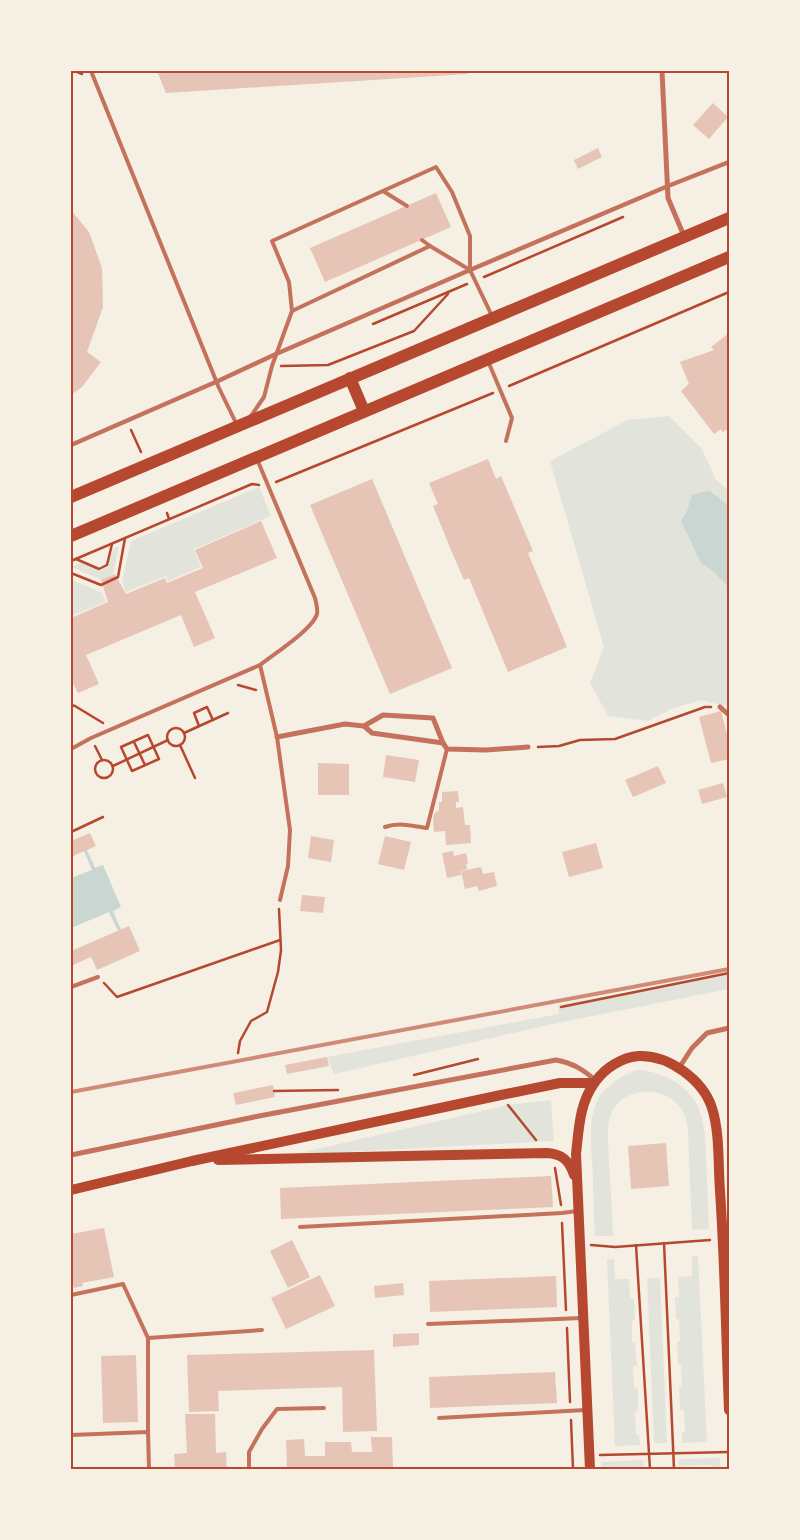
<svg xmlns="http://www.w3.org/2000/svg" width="800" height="1540" viewBox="0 0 800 1540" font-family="'Work Sans',sans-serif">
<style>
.green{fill:#e2e4dc}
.water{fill:#c9d6d2}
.building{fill:#e6c5b7}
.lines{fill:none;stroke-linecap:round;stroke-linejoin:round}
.path{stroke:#b5482f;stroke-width:2.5}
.service{stroke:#c5725c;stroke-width:4}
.pedestrian{stroke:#c5725c;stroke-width:4.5}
.minor{stroke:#c5725c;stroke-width:5}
.secondary{stroke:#b5482f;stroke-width:10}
.primary{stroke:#b5482f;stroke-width:12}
.rail{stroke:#cf8b77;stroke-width:4}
.neatline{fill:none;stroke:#b5482f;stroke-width:2}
</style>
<rect width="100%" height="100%" fill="#f6efe4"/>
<g class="green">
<polygon points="669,416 702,449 716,480 729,491 729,505 725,504 713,491 701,563 714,572 729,588 729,707 701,700 671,709 647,721 608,716 590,683 604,647 550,461 628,420"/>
<polygon points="259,487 271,516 194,549 201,567 168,581 166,576 126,592 122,582 131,541"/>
<polygon points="119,546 113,575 102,580 72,567 81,563 100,571 108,567 113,549"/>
<polygon points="71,579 102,593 106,602 71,616"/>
<polygon points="729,974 729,989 562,1022 334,1074 327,1057 559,1014 558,1005"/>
<path d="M 637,1070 C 661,1071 688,1084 698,1107 C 702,1115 703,1124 705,1133 L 709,1229 L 692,1230 C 691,1206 690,1182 689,1157 C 688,1145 689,1131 686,1119 C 680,1098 657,1088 637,1093 C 625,1095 613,1105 610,1117 C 606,1132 609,1148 609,1163 C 611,1187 612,1212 613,1236 L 595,1236 C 594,1216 593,1195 593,1175 C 592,1150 586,1117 600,1096 C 609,1083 623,1075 637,1070 Z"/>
<polygon points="551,1100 554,1141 291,1155 508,1105"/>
<polygon points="692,1256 698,1256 707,1442 682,1443 682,1433 685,1432 684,1410 680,1410 679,1387 682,1387 681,1365 678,1364 677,1341 680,1341 679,1319 676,1319 675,1297 679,1297 678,1277 692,1276"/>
<polygon points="614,1259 615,1279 629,1279 630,1298 634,1299 635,1320 632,1321 632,1343 635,1343 637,1366 633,1366 634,1388 638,1389 638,1411 635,1412 636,1434 639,1435 640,1445 615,1446 607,1260"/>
<polygon points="647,1278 660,1278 667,1443 654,1443"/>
<polygon points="720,1458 721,1469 713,1469 712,1465 679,1466 679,1459"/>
<polygon points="643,1460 645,1468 601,1469 601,1462"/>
</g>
<g class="water">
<path d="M 707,491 C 717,492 720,502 729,505 L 729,588 L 714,572 L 701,563 L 681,521 L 687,511 L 692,495 Z"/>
<polygon points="87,850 95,868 103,865 121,907 113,911 121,930 118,931 109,912 71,928 71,878 92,870 84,851"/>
</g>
<g class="building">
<polygon points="157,71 467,71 468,74 166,93"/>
<polygon points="713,103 728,117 709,139 693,125"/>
<polygon points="598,148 602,157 578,169 574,160"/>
<polygon points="436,193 451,227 325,282 310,248"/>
<polygon points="71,210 89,232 102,268 103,307 87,352 101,362 82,387 71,395"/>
<polygon points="729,333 729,429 722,432 721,429 714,434 681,391 689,384 680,362 714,350 711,347"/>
<polygon points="488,459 496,479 501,476 533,551 528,553 567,647 508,672 469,578 464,580 451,550 433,506 438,504 429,483"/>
<polygon points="372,479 452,668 390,694 310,505"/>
<polygon points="261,521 277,558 195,592 215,638 194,647 181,615 86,655 99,684 78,693 71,679 71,618 108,602 101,580 115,574 126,594 165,578 167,583 203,568 195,550"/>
<polygon points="721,711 729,742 729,759 711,763 699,717"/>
<polygon points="386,755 419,760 415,782 383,777"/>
<polygon points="318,763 349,764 349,795 318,795"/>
<polygon points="658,766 666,783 633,797 625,780"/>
<polygon points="723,783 727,797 702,804 698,790"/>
<polygon points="458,791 459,802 456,802 456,808 463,807 465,825 470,825 471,843 446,845 445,831 434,832 433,820 434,814 439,810 439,802 442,802 442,792"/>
<polygon points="90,833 96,846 71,857 71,841"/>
<polygon points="311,836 334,840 331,862 308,858"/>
<polygon points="385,836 411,842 404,870 378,864"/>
<polygon points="596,843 603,868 569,877 562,852"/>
<polygon points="453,851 454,856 466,853 468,863 466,864 467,869 460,871 461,875 447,878 442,853"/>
<polygon points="481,867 483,874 494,872 497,886 479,891 477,886 465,889 461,871"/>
<polygon points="302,895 325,897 323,913 300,911"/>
<polygon points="129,926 140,951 97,970 91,957 71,966 71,951"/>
<polygon points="327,1057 329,1066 287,1074 285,1065"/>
<polygon points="273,1085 275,1097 236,1105 233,1093"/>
<polygon points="666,1143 669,1186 631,1189 628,1146"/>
<polygon points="551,1176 553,1207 281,1219 280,1188"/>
<polygon points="104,1228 114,1277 82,1283 83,1286 74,1288 73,1285 71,1285 71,1234"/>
<polygon points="292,1240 310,1277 288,1288 270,1251"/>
<polygon points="320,1275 335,1306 286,1329 271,1298"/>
<polygon points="556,1276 557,1307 430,1312 429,1281"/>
<polygon points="403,1283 404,1295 375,1298 374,1286"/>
<polygon points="419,1333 419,1345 393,1347 393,1334"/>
<polygon points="374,1350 377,1431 343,1432 342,1387 218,1391 219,1411 189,1412 187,1355"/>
<polygon points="136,1355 138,1422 103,1423 101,1356"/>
<polygon points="555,1372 557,1403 430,1408 429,1377"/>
<polygon points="185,1414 215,1414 216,1453 226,1452 227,1469 175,1469 174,1454 187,1453"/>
<polygon points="371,1437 392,1437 393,1469 287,1469 286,1440 304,1439 305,1456 325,1456 325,1442 351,1442 352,1452 372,1452"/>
</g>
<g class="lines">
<g class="path">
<polyline points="75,71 82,74"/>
<polyline points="484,277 623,217"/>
<polyline points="373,324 467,284"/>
<polyline points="281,366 328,365 414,331 448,294"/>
<polyline points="509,386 729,292"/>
<polyline points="131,430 141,452"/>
<polyline points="276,482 493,393"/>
<polyline points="167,513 169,519"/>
<polyline points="76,559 99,569 107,565 112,544"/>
<polyline points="71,561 252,484 259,485"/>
<polyline points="71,573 101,585 118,577 125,538"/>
<polyline points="238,685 256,690"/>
<polyline points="71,705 75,706 103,723"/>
<polyline points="199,726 194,713 207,707 213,720"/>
<circle cx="176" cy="737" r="9"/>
<polyline points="184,733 228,713"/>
<polygon points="148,735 159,759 132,771 121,747"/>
<polyline points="134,742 145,765"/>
<polyline points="180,745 195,778"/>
<polyline points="95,746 102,760"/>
<polyline points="538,747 559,746 580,740 615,739 705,707 711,707"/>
<circle cx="104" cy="769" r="9"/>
<polyline points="113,766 168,740"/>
<polyline points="71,832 103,817"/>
<polyline points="104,983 117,997 280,940"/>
<polyline points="561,1007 729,973"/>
<polyline points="238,1053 240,1041 251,1021 267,1012 278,972 281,950 279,909"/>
<polyline points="414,1075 478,1059"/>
<polyline points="274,1091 338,1090"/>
<polyline points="508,1105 536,1140"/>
<polyline points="555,1168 561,1205"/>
<polyline points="562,1223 566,1310"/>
<polyline points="664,1243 674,1469"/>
<polyline points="591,1245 615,1247 710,1240"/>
<polyline points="636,1245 650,1469"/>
<polyline points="567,1328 570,1402"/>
<polyline points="571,1420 573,1469"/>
<polyline points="600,1455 729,1452"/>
</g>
<g class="service">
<polyline points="91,71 219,388 237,425"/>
<polyline points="383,191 407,206"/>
<polyline points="422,240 430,246 470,270"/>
<polyline points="292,311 430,246"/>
<polyline points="488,361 512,418 506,441"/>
<polyline points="251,416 264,397 272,366 292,311 289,282 272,241 436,167 452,192 470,236 470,270 492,316"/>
<path d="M 257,459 L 315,598 C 316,603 318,608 317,614 C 313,629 274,654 260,665 L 277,737 L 290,830 L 288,866 L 280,900"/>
<polyline points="71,749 91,738 260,665"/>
<path d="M 385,827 C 399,822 414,826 427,828 L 447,749"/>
<polyline points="71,987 98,977"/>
<polyline points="300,1227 562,1213 577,1211"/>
<polyline points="71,1295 123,1284 148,1338 148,1432"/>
<polyline points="428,1324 582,1318"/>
<polyline points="148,1338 262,1330"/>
<polyline points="439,1418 585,1410"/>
<polyline points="71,1435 148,1432 149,1469"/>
<polyline points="249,1469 249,1452 262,1429 277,1409 324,1408"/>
</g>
<polyline class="pedestrian" points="71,445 218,381 276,354 470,270 668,186 729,162"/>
<g class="minor">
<polyline points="662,71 668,198 684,236"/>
<polyline points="720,707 729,715"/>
<polyline points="364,726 372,733 443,743"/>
<polyline points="277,737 345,724 364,726 383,715 433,718 443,743 447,749 486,750 528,747"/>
<polyline points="679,1068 692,1048 707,1033 729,1028"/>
<path d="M 71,1155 L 259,1116 L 556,1060 C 572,1063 583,1069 596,1081"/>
</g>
<g class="secondary">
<path d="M 218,1160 L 547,1153 C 562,1154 569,1160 574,1175"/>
<polyline points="71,1190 192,1161 501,1095 560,1083 594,1083"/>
<path d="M 590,1469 L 576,1154 C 579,1129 579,1104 595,1082 C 605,1068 622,1057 639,1056 C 669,1055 703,1080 712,1108 C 720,1133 718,1165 720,1191 C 725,1264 726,1337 729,1410"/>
</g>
<g class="primary">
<polyline points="350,378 364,411"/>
<polyline points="71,497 729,218"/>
<polyline points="71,536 729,257"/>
</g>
<polyline class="rail" points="71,1092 729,969"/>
</g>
<rect width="800" height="1540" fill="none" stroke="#f6efe4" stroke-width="145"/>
<rect x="72" y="72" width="656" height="1396" class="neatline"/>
</svg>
